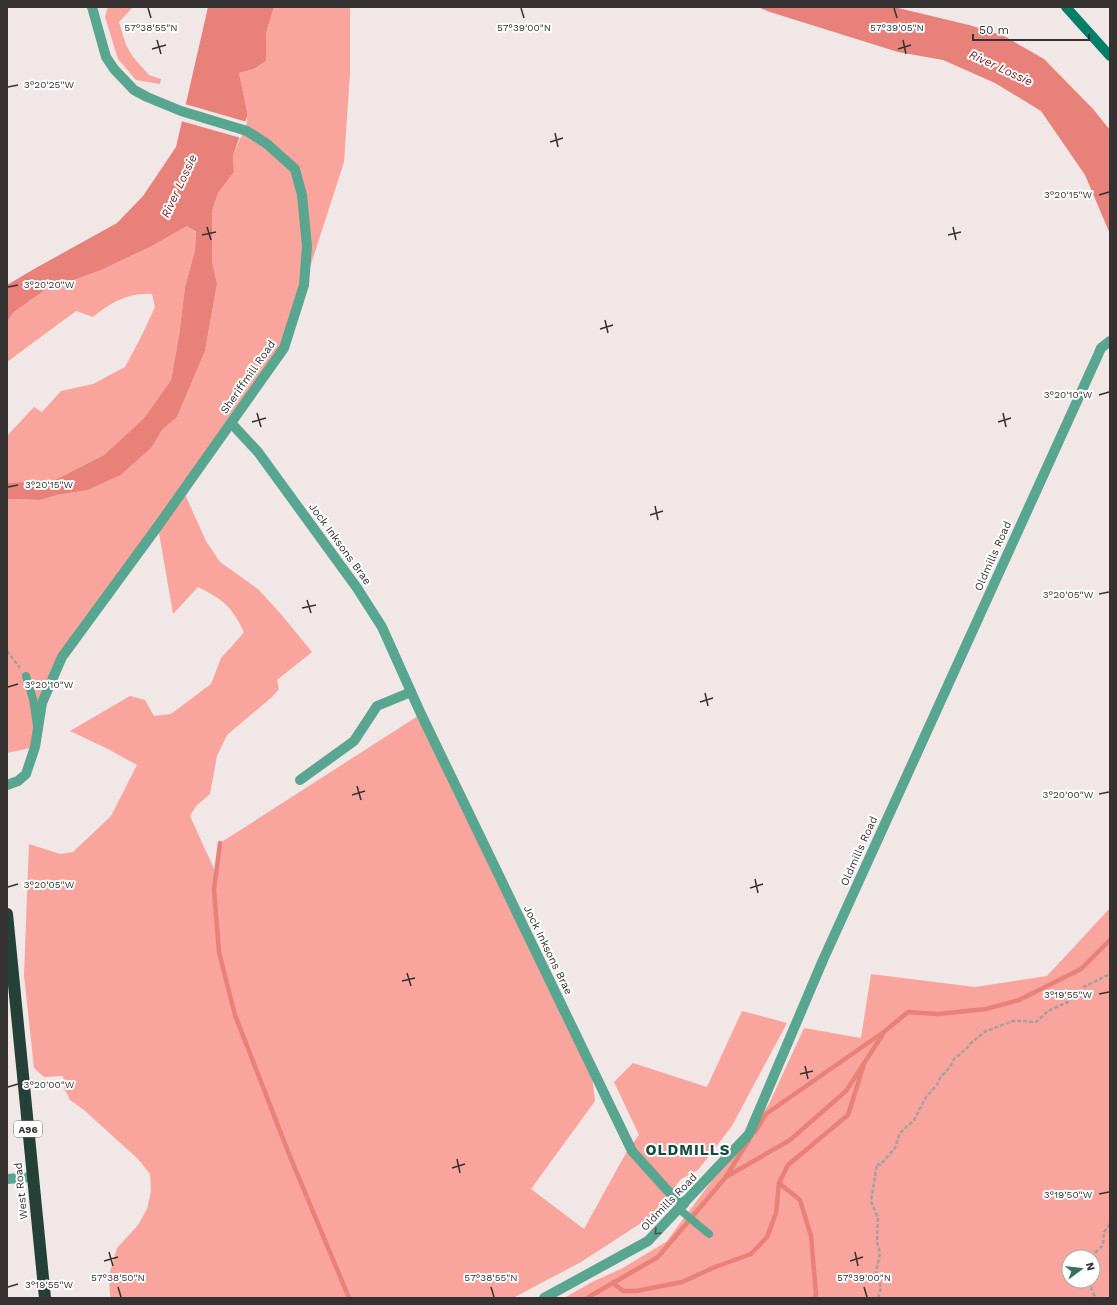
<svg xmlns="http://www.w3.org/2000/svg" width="1117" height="1305" viewBox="0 0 1117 1305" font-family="'Work Sans',sans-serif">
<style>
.green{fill:#f9a49c;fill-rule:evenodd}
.water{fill:#e88179}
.pier{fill:#f0e7e6}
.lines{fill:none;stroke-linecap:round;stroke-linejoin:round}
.stream{stroke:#e88179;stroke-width:4.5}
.path{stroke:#a69f9e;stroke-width:2.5;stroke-dasharray:4 2;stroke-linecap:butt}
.lane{stroke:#59a690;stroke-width:8}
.street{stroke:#59a690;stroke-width:10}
.secondary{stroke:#028067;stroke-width:10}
.highway{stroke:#244038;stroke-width:12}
.oneway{stroke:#40554e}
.ticks{fill:none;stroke:#363232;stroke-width:1.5}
.labels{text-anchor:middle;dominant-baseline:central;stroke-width:4;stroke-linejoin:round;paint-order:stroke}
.shield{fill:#fff;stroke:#727070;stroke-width:1}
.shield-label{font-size:10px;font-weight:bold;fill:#363232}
.street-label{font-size:11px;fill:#363232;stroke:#fff}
.water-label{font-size:12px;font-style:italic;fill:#771a1b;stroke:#fff}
.district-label{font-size:15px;font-weight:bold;letter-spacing:1px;fill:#164b3d;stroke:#fff}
.ticks-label{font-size:10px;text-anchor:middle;fill:#363232;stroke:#fff;stroke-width:4;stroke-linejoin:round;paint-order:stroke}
</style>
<rect width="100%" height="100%" fill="#f0e7e6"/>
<g class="green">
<polygon points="108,7 133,7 119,22 126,45 133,57 149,75 161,79 160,84 136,80 118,59 105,17"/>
<path d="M 274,7 L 350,7 L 350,74 L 344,162 L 284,348 L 183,490 L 206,541 L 220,562 L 258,589 L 280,613 L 312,652 L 277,680 L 279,689 L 272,697 L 227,735 L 217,756 L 210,794 L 196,806 L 190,816 L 216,873 L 220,843 L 421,714 L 591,1066 L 595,1101 L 531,1189 L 584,1229 L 627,1151 L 639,1135 L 614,1082 L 633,1063 L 707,1087 L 742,1011 L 787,1023 L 732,1126 L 698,1170 L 681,1179 L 652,1216 L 581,1262 L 513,1298 L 112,1298 L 110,1296 L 109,1275 L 117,1248 L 138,1225 L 147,1209 L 151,1191 L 150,1174 L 138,1159 L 84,1110 L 70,1100 L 64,1088 L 63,1076 L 44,1077 L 34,1068 L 24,975 L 29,844 L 60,854 L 73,852 L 111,816 L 137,765 L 106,748 L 70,731 L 130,696 L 145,700 L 154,716 L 171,714 L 211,684 L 221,658 L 233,645 L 244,632 C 231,605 223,600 198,587 L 173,614 L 158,527 L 62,657 L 42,703 L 35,747 L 7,753 L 7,499 L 40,500 L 57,495 L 88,490 L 121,475 L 152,447 L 162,430 L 177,417 L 205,351 L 217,284 L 212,261 L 212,211 L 218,193 L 234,172 L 233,155 L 247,123 L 247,111 L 239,73 L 254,69 L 266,61 L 266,33 Z"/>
<path d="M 187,226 L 196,233 L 195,250 L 185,287 L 179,336 L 171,380 L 144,418 L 104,455 L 55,480 L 7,483 L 7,436 L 34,407 L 42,412 L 61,391 L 93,384 L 125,367 L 142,335 L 155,307 L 152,294 C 130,292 109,303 93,317 L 76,311 L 7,362 L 7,321 L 14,312 L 45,290 L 99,271 L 152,246 Z"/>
<path d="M 1110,908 L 1110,1298 L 564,1298 L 594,1281 L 621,1269 L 666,1242 L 769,1104 L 804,1028 L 861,1038 L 871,974 L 975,987 L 1047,976 ZM 1069,1257 L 1093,1257 L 1093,1281 L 1069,1281 Z"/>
</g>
<g class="water">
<polygon points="208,7 274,7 266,33 266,61 254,69 239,73 247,111 247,117 233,155 234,172 218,193 212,211 212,261 217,284 205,351 177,417 162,430 152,447 121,475 88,490 57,495 40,500 7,499 7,483 55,480 104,455 144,418 171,380 179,336 185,287 195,250 196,232 187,226 152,246 99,271 45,290 14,312 7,321 7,285 34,269 117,223 143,196 176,147"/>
<polygon points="758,7 894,7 969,25 1004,36 1044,59 1093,109 1110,130 1110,234 1085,175 1041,111 995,83 943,60 898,52 770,12"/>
</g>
<polygon class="pier" points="185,104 247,122 241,138 181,121"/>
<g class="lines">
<g class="stream">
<polyline points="220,843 214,890 219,952 235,1015 289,1154 349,1298"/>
<polyline points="755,1132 766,1114 885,1031 908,1012 938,1014 986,1009 1019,1000 1081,969 1110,940"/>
<polyline points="726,1177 790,1140 846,1091 883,1034"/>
<polyline points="779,1183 800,1200 811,1236 816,1294 815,1298"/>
<polyline points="613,1283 623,1291 636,1291 682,1282 715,1267 751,1254 767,1237 776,1213 779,1183 788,1165 848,1115 864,1064"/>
<polyline points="587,1298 658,1257 725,1178 749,1140"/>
</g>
<g class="path">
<polyline points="7,651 20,668"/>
<polyline points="1091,1257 1103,1245 1104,1232 1110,1224"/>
<polyline points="1090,1281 1092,1291 1096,1298"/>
<polyline points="878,1298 881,1288 876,1272 880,1253 877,1242 878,1218 871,1201 877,1164 880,1165 895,1148 900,1133 914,1120 926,1097 937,1085 940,1078 950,1067 954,1059 967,1048 971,1043 986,1031 1013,1021 1025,1021 1036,1022 1048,1011 1068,1002 1082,988 1110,974"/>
</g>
<g class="lane">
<polyline points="26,676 33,699 37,726"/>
<polyline points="679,1209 709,1234"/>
</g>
<g class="street">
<polyline points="231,423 258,452 357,588 382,627 421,714 632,1151 667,1190 684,1204"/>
<polyline points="300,780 354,741 377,706 411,692"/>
<polyline points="7,785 18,781 26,774 35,747 42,703 62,657 158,526 284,348 304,285 307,246 302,195 295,169 267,144 247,131 181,111 147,97 134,90 114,69 106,57 92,7"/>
<polyline points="7,1179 33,1177"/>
<polyline points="544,1298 648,1241 749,1134 823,960 1098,355 1101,348 1110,341"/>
</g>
<polyline class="secondary" points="1066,7 1110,56"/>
<polyline class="highway" points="7,914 45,1298"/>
</g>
<defs><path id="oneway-chevron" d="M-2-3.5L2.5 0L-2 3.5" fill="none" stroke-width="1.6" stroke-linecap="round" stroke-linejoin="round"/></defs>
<use class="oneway" href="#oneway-chevron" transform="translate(657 1232) rotate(134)"/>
<path class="ticks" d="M 148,8 L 151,18M 521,8 L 524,18M 894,8 L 897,18M 157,40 L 161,54M 903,40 L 906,54M 152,49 L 166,45M 898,49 L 911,45M 8,87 L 18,85M 555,133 L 558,147M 550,142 L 563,138M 1099,195 L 1109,192M 207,227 L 211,240M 953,227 L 956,240M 202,235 L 216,232M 948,235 L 961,232M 8,287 L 18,285M 605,320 L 608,333M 600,329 L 613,325M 1099,395 L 1109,392M 257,413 L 261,427M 1003,413 L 1006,427M 252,422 L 266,418M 998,422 L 1011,418M 8,487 L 18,485M 655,506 L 658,520M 650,515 L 663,511M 1099,594 L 1109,592M 307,600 L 311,613M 302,608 L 316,605M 8,687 L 18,684M 705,693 L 708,706M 700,702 L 713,698M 357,786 L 361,800M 1099,794 L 1109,792M 352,795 L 365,791M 755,879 L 758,893M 8,887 L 18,884M 750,888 L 763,884M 407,973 L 411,986M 402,981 L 415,978M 1099,994 L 1109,992M 805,1066 L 808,1079M 800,1074 L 813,1071M 8,1087 L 18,1084M 457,1159 L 460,1173M 452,1168 L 465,1164M 1099,1194 L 1109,1192M 109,1252 L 113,1266M 855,1252 L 858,1266M 104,1261 L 118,1257M 850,1261 L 863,1257M 8,1287 L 18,1284M 118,1287 L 121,1297M 491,1287 L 494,1297M 864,1287 L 867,1297"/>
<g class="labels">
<rect class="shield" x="14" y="1121" width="28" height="16" rx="3"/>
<g class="shield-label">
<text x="28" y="1129">A96</text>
</g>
<g class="street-label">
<text transform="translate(248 377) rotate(-55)">Sheriffmill Road</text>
<text transform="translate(340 544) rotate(54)">Jock Inksons Brae</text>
<text transform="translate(993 556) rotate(-66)">Oldmills Road</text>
<text transform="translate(859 851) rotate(-66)">Oldmills Road</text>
<text transform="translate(548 950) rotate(64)">Jock Inksons Brae</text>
<text transform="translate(21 1191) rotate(-96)">West Road</text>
<text transform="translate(669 1202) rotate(-46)">Oldmills Road</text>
</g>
<g class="water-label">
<text transform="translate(1001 68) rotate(25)">River Lossie</text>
<text transform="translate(179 186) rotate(-65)">River Lossie</text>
</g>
<g class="district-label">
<text x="688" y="1150">OLDMILLS</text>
</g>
</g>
<g class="ticks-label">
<text x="151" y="31">57°38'55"N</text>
<text x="524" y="31">57°39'00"N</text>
<text x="897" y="31">57°39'05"N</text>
<text x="49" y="88">3°20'25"W</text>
<text x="1068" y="198">3°20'15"W</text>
<text x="49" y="288">3°20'20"W</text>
<text x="1068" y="398">3°20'10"W</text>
<text x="49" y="488">3°20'15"W</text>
<text x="1068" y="598">3°20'05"W</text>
<text x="49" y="688">3°20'10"W</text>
<text x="1068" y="798">3°20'00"W</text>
<text x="49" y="888">3°20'05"W</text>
<text x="1068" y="998">3°19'55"W</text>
<text x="49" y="1088">3°20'00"W</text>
<text x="1068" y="1198">3°19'50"W</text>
<text x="118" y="1281">57°38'50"N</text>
<text x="491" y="1281">57°38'55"N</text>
<text x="864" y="1281">57°39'00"N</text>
<text x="49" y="1288">3°19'55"W</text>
</g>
<rect width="1117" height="1305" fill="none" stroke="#363232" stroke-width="16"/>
<g transform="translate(1081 1269) rotate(75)"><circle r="19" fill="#ffffff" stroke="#afadad"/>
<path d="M0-3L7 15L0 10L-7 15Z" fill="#327260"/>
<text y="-6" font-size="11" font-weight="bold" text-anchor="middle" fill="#363232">N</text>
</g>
<path d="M973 34v6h116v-6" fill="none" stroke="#363232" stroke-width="2"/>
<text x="979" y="34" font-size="12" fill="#363232" stroke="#ffffff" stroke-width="3" paint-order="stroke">50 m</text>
</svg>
